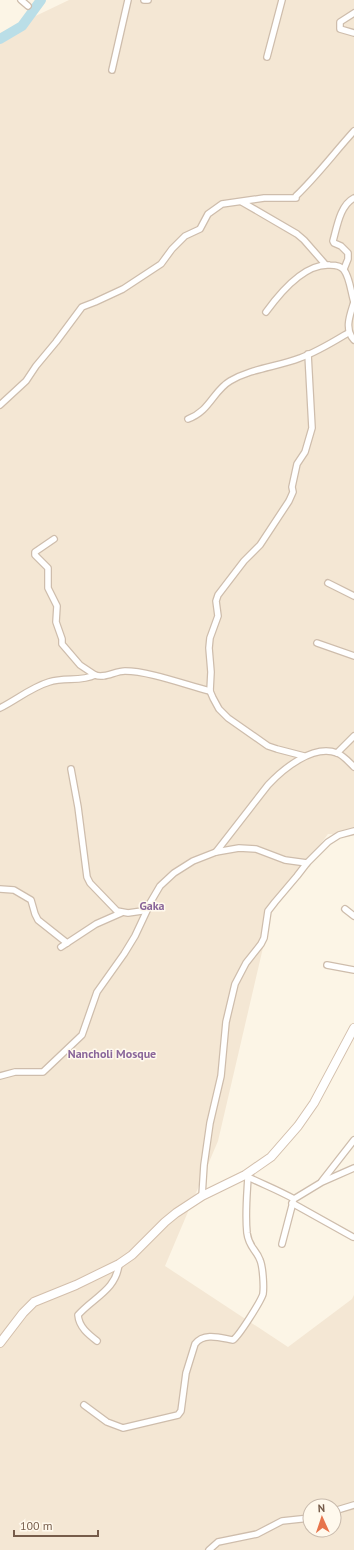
<svg xmlns="http://www.w3.org/2000/svg" width="354" height="1550" viewBox="0 0 354 1550" font-family="'PT Sans',sans-serif">
<style>
.residential{fill:#f4e7d4;fill-rule:evenodd}
.lines{fill:none;stroke-linecap:round;stroke-linejoin:round}
.river{stroke:#badee7;stroke-width:10}
.street-casing{stroke:#cebdac;stroke-width:8}
.secondary-casing{stroke:#d3bfac;stroke-width:10}
.street{stroke:#fff;stroke-width:5.5}
.secondary{stroke:#fff;stroke-width:8}
.labels{text-anchor:middle;dominant-baseline:central;stroke-width:3;stroke-linejoin:round;paint-order:stroke}
.quarter-label{font-size:12px;font-weight:bold;fill:#8a669a;stroke:#fff9ed}
</style>
<rect width="100%" height="100%" fill="#fcf5e6"/>
<path class="residential" d="M 69,0 L 354,0 L 354,835 L 328,834 L 272,909 L 218,1141 L 165,1266 L 288,1347 L 352,1299 L 354,1295 L 354,1550 L 0,1550 L 0,33 ZM 310,1506 L 334,1506 L 334,1530 L 310,1530 Z"/>
<g class="lines">
<polyline class="river" points="0,39 22,26 41,0"/>
<g class="street-casing">
<g id="street">
<polyline points="21,0 28,6"/>
<polyline points="144,0 148,0"/>
<polyline points="354,13 340,22 340,29 354,33"/>
<polyline points="267,57 282,0"/>
<polyline points="112,70 128,0"/>
<polyline points="242,202 297,234 304,240 325,264"/>
<path d="M 344,269 L 348,259 L 348,253 L 341,246 L 334,243 L 333,241 C 337,227 340,205 354,198"/>
<path d="M 354,302 C 350,315 344,329 354,340"/>
<path d="M 266,312 C 279,294 304,263 330,265 C 335,265 341,266 344,270 C 350,278 351,293 354,302"/>
<path d="M 0,405 L 26,381 L 36,366 L 56,342 L 82,307 L 95,302 L 123,289 L 161,264 L 172,249 L 185,236 L 200,229 L 208,214 L 222,204 L 264,198 L 296,198 L 296,196 C 317,176 334,153 354,131"/>
<path d="M 188,419 C 210,411 213,391 230,381 C 252,368 277,367 300,358 C 317,352 333,342 348,333"/>
<polyline points="54,539 35,552 35,555 48,568 48,588 57,606 56,622 62,639 62,644 80,665 95,675"/>
<polyline points="328,583 354,596"/>
<polyline points="317,643 354,656"/>
<path d="M 0,708 C 16,700 32,687 49,682 C 65,677 81,682 95,675 C 104,679 115,671 125,671 C 149,671 186,685 210,691"/>
<polyline points="337,753 354,736"/>
<polyline points="304,756 277,749 268,746 228,718 219,709 213,698 210,691 211,672 209,648 210,638 218,616 216,601 218,595 244,561 260,545 289,501 293,492 292,487 297,464 305,452 312,428 308,354"/>
<path d="M 71,769 L 78,807 L 87,877 L 90,883 L 117,911 L 128,913 L 142,911 L 150,903 L 160,886 L 174,873 L 193,861 L 216,852 L 268,785 C 283,769 313,744 337,753 C 343,755 349,762 354,767"/>
<polyline points="216,852 239,848 256,849 285,860 307,863"/>
<polyline points="0,889 14,890 31,900 35,914 38,920 67,943"/>
<polyline points="345,909 354,916"/>
<polyline points="61,947 96,924 121,913"/>
<polyline points="327,965 354,970"/>
<polyline points="0,1076 15,1072 43,1072 82,1035 97,992 124,954 135,936 150,904"/>
<path d="M 246,1176 C 262,1184 278,1190 294,1199 L 322,1182 L 354,1168"/>
<polyline points="322,1181 354,1140"/>
<polyline points="202,1196 204,1165 210,1123 221,1076 226,1022 235,984 246,963 261,944 264,938 268,911 275,902 297,876 307,863 328,842 339,835 354,831"/>
<polyline points="292,1203 353,1237"/>
<polyline points="282,1244 293,1202"/>
<path d="M 97,1341 C 88,1334 79,1327 78,1315 C 94,1297 116,1290 119,1264"/>
<path d="M 84,1405 L 107,1422 L 123,1428 L 178,1415 L 181,1411 L 186,1373 L 195,1344 C 204,1332 221,1338 233,1340 C 239,1336 261,1301 263,1294 C 264,1287 263,1267 260,1260 C 256,1249 249,1248 247,1233 C 245,1214 247,1195 248,1177"/>
<polyline points="334,1511 354,1505"/>
<polyline points="209,1550 218,1542 257,1534 282,1521 310,1518"/>
</g>
</g>
<g class="secondary-casing">
<polyline id="secondary" points="0,1343 23,1313 34,1302 76,1285 119,1264 132,1255 165,1222 176,1213 202,1196 245,1175 271,1157 298,1126 314,1103 354,1028"/>
</g>
<use href="#street" class="street"/>
<use href="#secondary" class="secondary"/>
</g>
<g class="labels">
<g class="quarter-label">
<text x="152" y="905">Gaka</text>
<text x="112" y="1053">Nancholi Mosque</text>
</g>
</g>
<g transform="translate(322 1518) rotate(357)"><circle r="19" fill="#fff9ed" stroke="#c8baac"/>
<path d="M0-3L7 15L0 10L-7 15Z" fill="#e7744b"/>
<text y="-6" font-size="11" font-weight="bold" text-anchor="middle" fill="#765c4a">N</text>
</g>
<path d="M14 1530v6h84v-6" fill="none" stroke="#765c4a" stroke-width="2"/>
<text x="20" y="1530" font-size="12" fill="#765c4a" stroke="#fff9ed" stroke-width="3" paint-order="stroke">100 m</text>
</svg>
